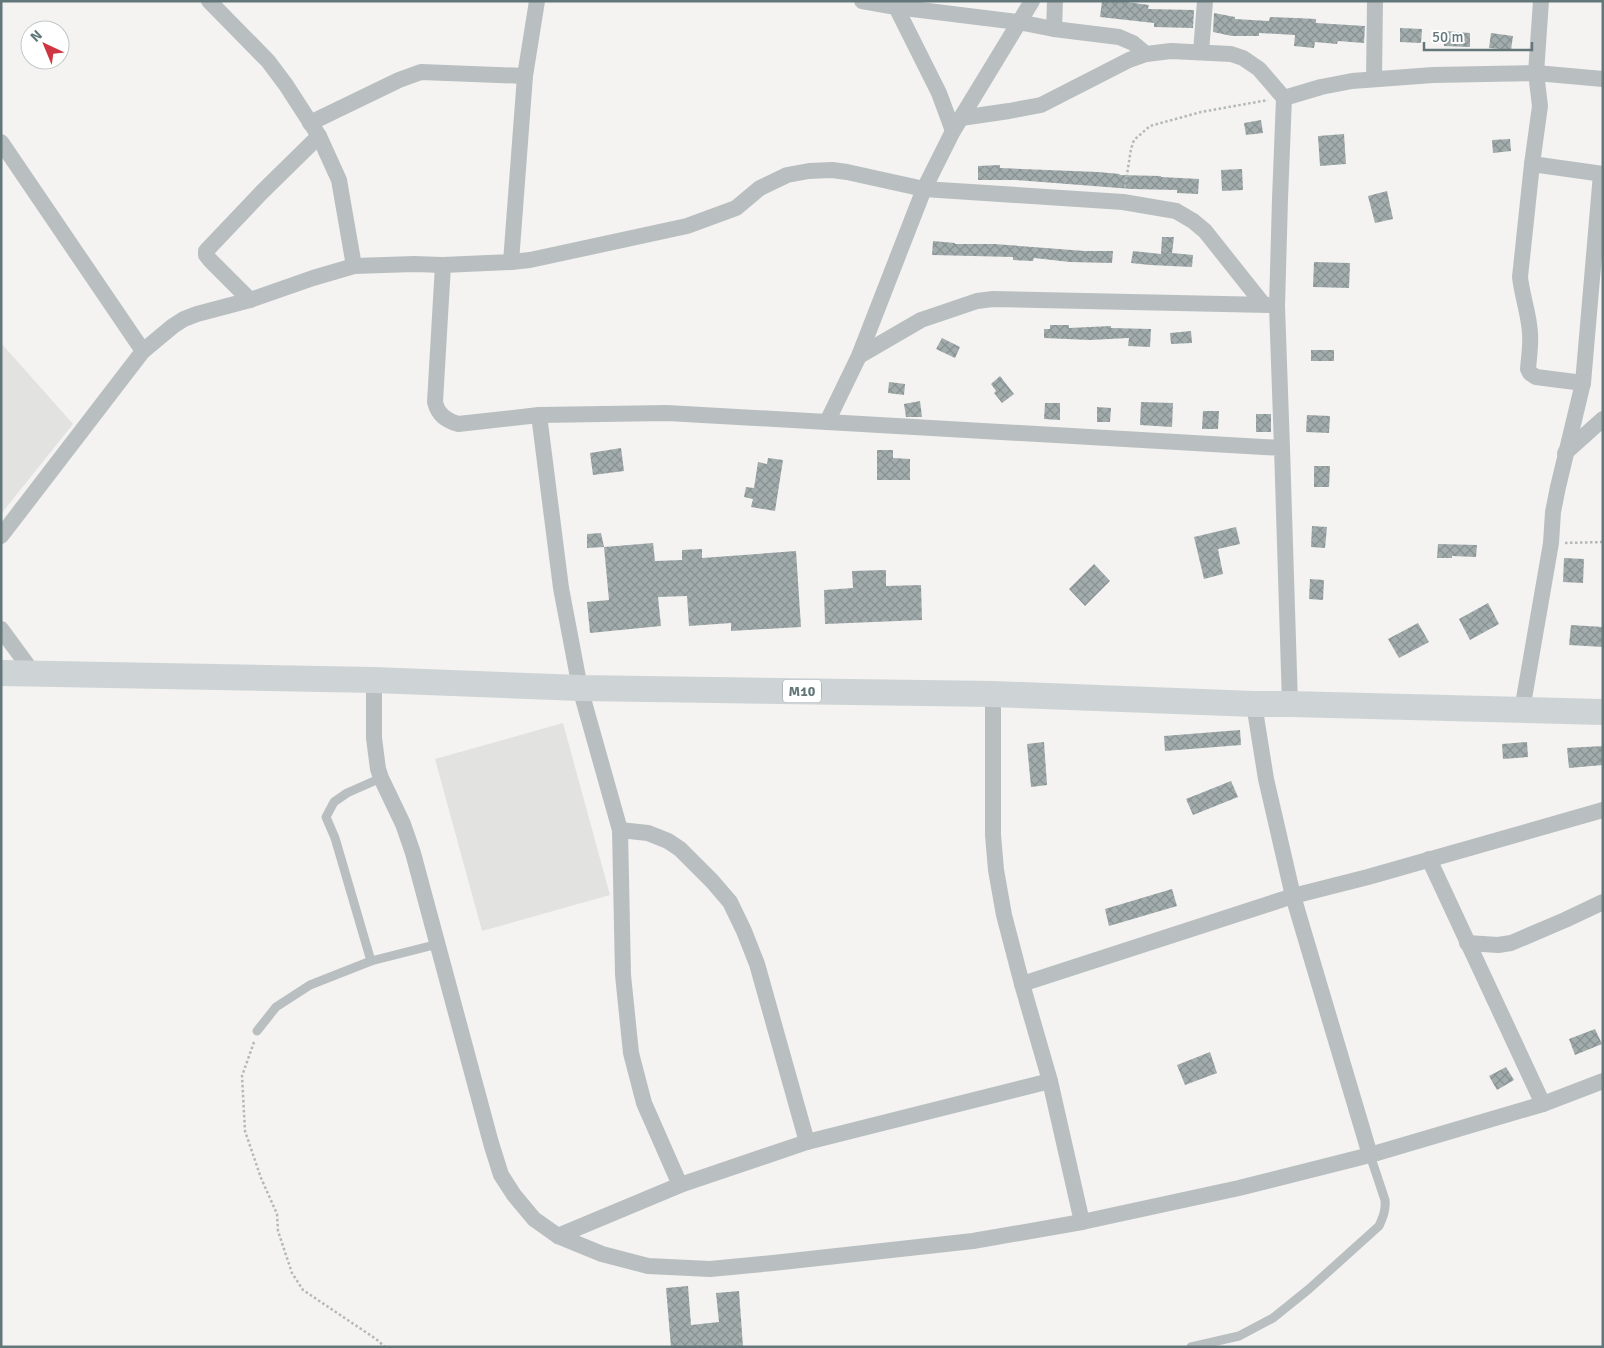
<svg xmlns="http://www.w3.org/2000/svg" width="1604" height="1348" viewBox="0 0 1604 1348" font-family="Signika,sans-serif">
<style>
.built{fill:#e2e3e1}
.building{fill:url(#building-cross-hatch)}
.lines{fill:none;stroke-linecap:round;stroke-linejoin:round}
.path{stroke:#b3b8b8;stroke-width:2.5;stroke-dasharray:2.5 2.5;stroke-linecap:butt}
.service{stroke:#b9bfc0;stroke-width:9}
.minor{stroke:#b9bfc0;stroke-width:16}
.primary{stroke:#ced4d5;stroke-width:26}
.labels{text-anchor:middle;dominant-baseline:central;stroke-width:5;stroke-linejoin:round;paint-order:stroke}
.shield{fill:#fff;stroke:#929fa1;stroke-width:1}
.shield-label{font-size:14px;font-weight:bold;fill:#637679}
</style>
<defs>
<pattern id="building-cross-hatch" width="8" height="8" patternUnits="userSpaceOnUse" patternTransform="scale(1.25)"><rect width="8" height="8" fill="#a2acad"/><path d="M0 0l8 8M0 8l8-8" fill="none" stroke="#889192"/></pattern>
</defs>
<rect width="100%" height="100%" fill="#f4f3f1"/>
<g class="built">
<polygon points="1,343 73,424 1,514"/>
<polygon points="563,723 610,895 482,931 435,759"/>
</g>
<g class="building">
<polygon points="1102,1 1119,1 1149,5 1148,9 1194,10 1193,28 1154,27 1154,23 1100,17"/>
<polygon points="1214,13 1235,17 1235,19 1269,21 1270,17 1296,18 1316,19 1316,23 1365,26 1364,43 1338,41 1337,44 1315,42 1314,48 1294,46 1295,35 1259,33 1259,36 1232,36 1213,32"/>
<polygon points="1400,28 1422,29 1421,43 1400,42"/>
<polygon points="1444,31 1470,33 1470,47 1444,46"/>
<polygon points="1491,33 1513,36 1511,50 1489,48"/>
<polygon points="1261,120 1263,133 1246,135 1244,123"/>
<polygon points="1344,134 1346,164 1320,166 1318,136"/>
<polygon points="1510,139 1511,151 1493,153 1492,140"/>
<polygon points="1000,165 1000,168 1098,172 1120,174 1119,175 1161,176 1161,177 1199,179 1198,194 1177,193 1177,190 1132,189 1016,180 978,180 978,166"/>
<polygon points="1242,169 1243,190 1222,191 1221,170"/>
<polygon points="1387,191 1393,219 1375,223 1368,196"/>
<polygon points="1162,237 1174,237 1172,253 1193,255 1192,267 1150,265 1131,263 1133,251 1161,254"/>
<polygon points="933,241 955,243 955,244 994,244 1085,251 1113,251 1112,263 1070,262 1034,258 1033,261 1013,260 1013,257 932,255"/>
<polygon points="1314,262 1350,263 1349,288 1313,287"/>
<polygon points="1050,325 1069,325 1069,328 1111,326 1111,328 1151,329 1150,347 1128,346 1129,338 1090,340 1044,338 1044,329 1050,329"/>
<polygon points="1191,331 1192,343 1171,344 1170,333"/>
<polygon points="942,338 960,347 955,358 936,349"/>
<rect x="1311" y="350" width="23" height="11"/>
<polygon points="1000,376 1014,394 1002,403 994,393 996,391 991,384"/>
<polygon points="889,382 905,384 904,395 888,393"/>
<polygon points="920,401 922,417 906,417 904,404"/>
<polygon points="1141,402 1173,403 1172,427 1140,425"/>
<polygon points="1045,403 1060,403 1060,420 1044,419"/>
<polygon points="1097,407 1111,408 1110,422 1097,422"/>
<polygon points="1203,411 1219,411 1218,429 1202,429"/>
<rect x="1256" y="414" width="15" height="18"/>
<polygon points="1307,415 1330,416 1329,433 1306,432"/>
<polygon points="621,448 624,471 593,475 590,453"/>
<polygon points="877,450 893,450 893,458 910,459 910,480 877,480"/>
<polygon points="768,458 783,460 775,511 751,507 753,499 744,497 746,487 754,488 758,462 767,464"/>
<polygon points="1314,466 1330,466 1329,487 1314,487"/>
<polygon points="1312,526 1327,527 1325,548 1311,547"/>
<polygon points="1236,527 1240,544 1218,549 1223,574 1204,579 1194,537"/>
<polygon points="601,533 604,547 587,548 587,534"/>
<polygon points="653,543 655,561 682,560 682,550 702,549 702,558 796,551 801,627 731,631 731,623 689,626 687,596 658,597 661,626 590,633 587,602 609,600 604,547"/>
<polygon points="1438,544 1477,545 1476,557 1452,556 1452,558 1437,558"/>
<polygon points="1564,558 1584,559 1583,583 1563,582"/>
<polygon points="1094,564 1110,581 1085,606 1069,589"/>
<polygon points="886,570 886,586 921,585 922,620 825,624 824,590 853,588 852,571"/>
<polygon points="1310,579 1324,580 1323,600 1309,599"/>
<polygon points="1488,603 1499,624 1470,640 1459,619"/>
<polygon points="1418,623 1429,642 1399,658 1388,639"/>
<polygon points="1571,625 1603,627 1603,647 1569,645"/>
<polygon points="1240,730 1241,745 1165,751 1164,736"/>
<polygon points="1044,742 1047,785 1031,787 1027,744"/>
<polygon points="1527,742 1528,757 1503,759 1502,744"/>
<polygon points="1603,746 1603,765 1569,768 1567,748"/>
<polygon points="1231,781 1238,797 1193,815 1186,799"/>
<polygon points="1172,889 1177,906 1109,926 1105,909"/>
<polygon points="1595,1029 1602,1044 1575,1055 1569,1039"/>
<polygon points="1210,1052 1217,1073 1185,1085 1177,1065"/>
<polygon points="1506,1067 1514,1080 1497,1090 1489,1076"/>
<polygon points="688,1286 691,1325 719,1322 716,1293 739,1291 743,1347 671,1347 666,1288"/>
</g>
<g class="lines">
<g class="path">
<polyline points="1125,187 1131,149 1134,140 1150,126 1201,112 1268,100"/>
<polyline points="1565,543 1603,542"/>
<polyline points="254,1042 242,1076 245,1131 261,1178 277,1214 278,1231 292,1273 303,1290 376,1339 385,1347"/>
</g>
<g class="service">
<polyline points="371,961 335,838 326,817 334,802 347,793 381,778"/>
<polyline points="257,1031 276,1007 310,985 371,961 438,944"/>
<path d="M 1191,1347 L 1239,1336 L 1273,1318 L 1309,1289 L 1379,1226 C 1383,1217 1386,1210 1385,1200 L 1370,1155"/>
</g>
<g class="minor">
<polyline points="209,1 268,61 286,85 319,136 339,180 354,266"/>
<path d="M 537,1 L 525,76 L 511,262 L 443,265 L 435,402 C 438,415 446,420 458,424 L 539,415 L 561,588 L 580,688 L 620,830 L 623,975 L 631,1053 L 644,1103 L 680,1185"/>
<polyline points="862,1 896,7 939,93 953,131"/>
<polyline points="1032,1 953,131 924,189 859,356 827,422 1282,448 1290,704"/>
<polyline points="896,7 1018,22 1054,29 1119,37 1133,43 1146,54"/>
<polyline points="1054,29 1055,1"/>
<polyline points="1201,52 1205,1"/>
<polyline points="1374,79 1375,1"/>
<polyline points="961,118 1009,111 1041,105 1129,60 1146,54 1171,51 1231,54 1243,58 1259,69 1284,98"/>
<polyline points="310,123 399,80 421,72 525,76"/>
<polyline points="1,142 143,351"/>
<polyline points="1532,164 1540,106 1536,73 1541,1"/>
<polyline points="511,262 530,260 687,226 736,208 760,188 787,175 809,171 832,170 847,172 924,189 1123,202 1176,211 1193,221 1205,231 1263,304"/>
<polyline points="250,300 210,260 206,255 206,251 262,192 319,136"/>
<polyline points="859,356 921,320 977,301 993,299 1269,305"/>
<polyline points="1583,383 1601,174"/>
<polyline points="539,415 667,413 827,422"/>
<polyline points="1282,448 1277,306 1280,199 1284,98 1321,87 1352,81 1433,75 1536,73 1603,79"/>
<polyline points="1565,453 1603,419"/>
<polyline points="1,536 143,351 173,326 184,319 197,314 250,300 313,278 354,266 414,264 443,265"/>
<polyline points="1,629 34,674"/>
<polyline points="374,680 374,738 378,769 381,778 403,824 413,853 491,1143 501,1175 514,1195 534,1219 558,1236 602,1254 648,1266 710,1269 773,1263 973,1241 1082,1222 1239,1188 1370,1155 1543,1104 1603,1081"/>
<polyline points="993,694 993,835 996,870 1004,915 1022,984 1050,1081 1082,1222"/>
<polyline points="1254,704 1266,779 1293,896 1370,1155"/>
<path d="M 1522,710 L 1551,543 L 1553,512 L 1558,487 L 1583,383 L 1536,377 L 1530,373 L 1528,369 C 1529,357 1531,344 1530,333 C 1529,314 1522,296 1520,277 L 1532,164 L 1603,174"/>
<polyline points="620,830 648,833 668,841 680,849 712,881 730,902 744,931 757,964 807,1142"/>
<polyline points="1429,859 1543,1104"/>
<polyline points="1467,943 1498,945 1511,943 1565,920 1603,902"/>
<polyline points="1022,984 1293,896 1368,877 1603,810"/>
<polyline points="558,1236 680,1185 807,1142 1050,1081"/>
</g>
<polyline class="primary" points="1,673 374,680 580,688 993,694 1254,704 1290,704 1603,712"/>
</g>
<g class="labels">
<rect class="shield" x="783" y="679.5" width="38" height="23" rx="4"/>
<g class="shield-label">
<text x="802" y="691">M10</text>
</g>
</g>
<rect width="1604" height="1348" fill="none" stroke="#637679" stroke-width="5"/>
<g transform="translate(45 45) rotate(316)"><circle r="24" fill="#ffffff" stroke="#c1c8c9"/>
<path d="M0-4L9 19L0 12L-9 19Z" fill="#ce3741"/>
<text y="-8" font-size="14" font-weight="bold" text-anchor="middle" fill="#637679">N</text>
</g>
<path d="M1424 42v8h108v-8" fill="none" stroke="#637679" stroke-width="2.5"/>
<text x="1432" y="42" font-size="15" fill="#637679" stroke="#ffffff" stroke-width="4" paint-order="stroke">50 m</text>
</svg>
